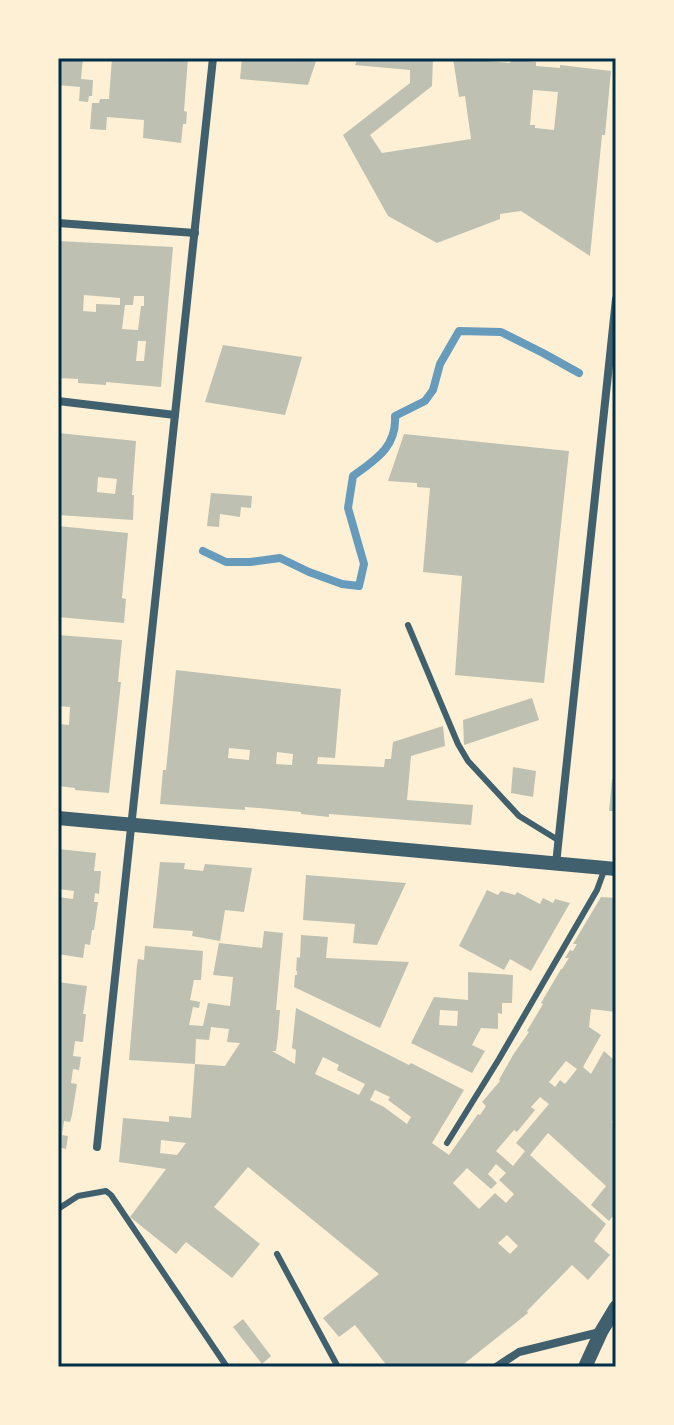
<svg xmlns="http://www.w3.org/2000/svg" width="674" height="1425" viewBox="0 0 674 1425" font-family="'DM Sans',sans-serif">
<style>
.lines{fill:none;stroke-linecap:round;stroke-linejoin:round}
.stream{stroke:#669bbc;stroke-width:8}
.building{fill:#bec0b2;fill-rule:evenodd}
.service{stroke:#3f606c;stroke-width:6}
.minor{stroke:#3f606c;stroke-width:8}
.tertiary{stroke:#3f606c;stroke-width:14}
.neatline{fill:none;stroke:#003049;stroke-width:3}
</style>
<rect width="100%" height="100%" fill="#fdf0d5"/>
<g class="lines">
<path class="stream" d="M 203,551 L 226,562 L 250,562 L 280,558 L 309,572 L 342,584 L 359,586 L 364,564 L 348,508 L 353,476 C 375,460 397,447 395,416 L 425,401 L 433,390 L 440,364 L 459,331 L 501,332 L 543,353 L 579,373"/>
</g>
<g class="building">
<polygon points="58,58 83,58 81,79 93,80 92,96 89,96 88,102 79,101 80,87 58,85"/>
<polygon points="112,58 188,58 184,111 187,112 186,124 183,124 181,143 143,138 144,120 107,117 106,130 90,129 92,103 99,103 100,99 109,99"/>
<polygon points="242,58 317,58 308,85 240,79"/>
<path d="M 358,58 L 433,58 L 432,86 L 370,135 L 382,153 L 471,139 L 465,96 L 459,97 L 453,58 L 510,63 L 511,59 L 536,62 L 536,66 L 560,68 L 560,65 L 611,71 L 605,135 L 602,135 L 590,256 L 521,211 L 500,214 L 500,219 L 437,243 L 388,216 L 343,135 L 410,83 L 410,70 L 355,65 ZM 533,90 L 558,92 L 554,130 L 535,128 L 535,125 L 530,125 Z"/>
<path d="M 58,241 L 173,247 L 161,387 L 106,382 L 106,385 L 78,383 L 78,379 L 58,378 ZM 84,295 L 120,298 L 120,305 L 96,304 L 96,312 L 83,311 ZM 134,296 L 144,296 L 144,306 L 141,306 L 138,330 L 122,329 L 125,305 L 133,305 ZM 138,341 L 146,341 L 144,361 L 136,361 Z"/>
<polygon points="223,345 302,357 285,415 205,402"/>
<path d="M 58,433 L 136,441 L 132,495 L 134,495 L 133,520 L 58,515 ZM 98,477 L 117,479 L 115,494 L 97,492 Z"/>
<polygon points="404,434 569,451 544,683 455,675 462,576 423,572 430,488 417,487 417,483 388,481"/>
<polygon points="211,493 252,496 251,508 241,507 240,517 220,514 219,527 207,526"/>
<polygon points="58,526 128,533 122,598 126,599 124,623 58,617"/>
<polygon points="58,635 122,640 118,682 121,682 109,793 75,790 75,788 58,786 58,724 69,725 70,707 58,706"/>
<path d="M 176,670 L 341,689 L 335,758 L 318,757 L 317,764 L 384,767 L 385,759 L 391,759 L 393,742 L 443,726 L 445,746 L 411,756 L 407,800 L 473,805 L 471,825 L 329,814 L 329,817 L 301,814 L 301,812 L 259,808 L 245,807 L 245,810 L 160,804 L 163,770 L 166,770 ZM 229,748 L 250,750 L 249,760 L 228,758 ZM 277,752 L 293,754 L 292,765 L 276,764 Z"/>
<polygon points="532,698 539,720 464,745 463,720"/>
<polygon points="513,767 536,771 533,797 511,793"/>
<polygon points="612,779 616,780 616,811 609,811"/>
<polygon points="58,849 96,853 94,871 101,871 99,894 95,893 94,902 98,902 94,930 92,930 90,945 85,944 83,958 58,954 58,897 73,899 74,891 58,889"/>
<polygon points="160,862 185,863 184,869 203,871 205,864 252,868 244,912 225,910 220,941 192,936 193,931 153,928"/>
<polygon points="306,875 319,876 406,883 377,945 353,943 355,924 303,920"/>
<polygon points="487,890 498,895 501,891 515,895 517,892 540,904 543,898 553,903 555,899 570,903 531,971 510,959 504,970 459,946"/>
<path d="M 601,897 L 616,898 L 616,1012 L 591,1009 L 589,1027 L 601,1035 L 583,1067 L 591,1074 L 604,1051 L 616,1062 L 616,1117 L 612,1122 L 616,1125 L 616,1212 L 609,1221 L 591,1205 L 606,1186 L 548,1133 L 530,1155 L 606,1224 L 594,1241 L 610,1255 L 588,1280 L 572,1265 L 527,1311 L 528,1313 L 460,1367 L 388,1367 L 355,1325 L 339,1337 L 323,1318 L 379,1274 L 248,1167 L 214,1207 L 260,1244 L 232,1278 L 186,1242 L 176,1254 L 130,1217 L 166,1169 L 119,1162 L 123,1118 L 169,1122 L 169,1116 L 191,1118 L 195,1064 L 225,1066 L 240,1043 L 227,1042 L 229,1029 L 211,1027 L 209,1040 L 196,1039 L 195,1064 L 129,1060 L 137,965 L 138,959 L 144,960 L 145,946 L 203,951 L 201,980 L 194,980 L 190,1000 L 200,1002 L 199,1008 L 193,1007 L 189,1025 L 203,1026 L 208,1003 L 230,1006 L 233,977 L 213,975 L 219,943 L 262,948 L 264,931 L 283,933 L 276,1010 L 280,1010 L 278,1035 L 276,1051 L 272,1051 L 295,1064 L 296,1050 L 292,1048 L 296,1008 L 409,1065 L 411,1063 L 464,1090 L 432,1143 L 449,1155 L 478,1114 L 480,1115 L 486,1106 L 482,1102 L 500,1081 L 499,1080 L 513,1055 L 529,1032 L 527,1031 L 543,1004 L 541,1003 L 561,969 L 562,969 L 569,958 L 565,958 L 570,950 L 573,951 L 577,944 L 573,944 ZM 323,1057 L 339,1065 L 337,1070 L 365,1084 L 359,1095 L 315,1074 ZM 566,1061 L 577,1069 L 565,1084 L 560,1080 L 555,1087 L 549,1082 ZM 375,1090 L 390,1097 L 388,1100 L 411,1117 L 407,1124 L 384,1107 L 370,1100 ZM 540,1097 L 549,1104 L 516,1143 L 525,1151 L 513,1166 L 496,1151 L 514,1130 L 517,1132 L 535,1110 L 531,1107 ZM 161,1140 L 186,1143 L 177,1155 L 160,1153 ZM 496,1164 L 506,1173 L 499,1180 L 514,1194 L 506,1203 L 495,1193 L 479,1209 L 453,1183 L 467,1168 L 491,1189 L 497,1183 L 488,1174 ZM 507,1235 L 518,1246 L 510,1254 L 498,1243 Z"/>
<polygon points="301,935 328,937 326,958 409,962 380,1028 294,987 295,975 297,975 297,971 296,971 297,957 300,958"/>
<path d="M 468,972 L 513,975 L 512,1003 L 502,1003 L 502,1014 L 498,1013 L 498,1029 L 481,1028 L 472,1045 L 485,1051 L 472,1073 L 411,1043 L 434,997 L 468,1000 ZM 440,1010 L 458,1011 L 457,1026 L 439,1025 Z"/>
<polygon points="58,982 87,986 83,1014 86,1014 83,1042 75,1041 73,1056 81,1057 79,1070 73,1069 71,1083 77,1084 72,1115 70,1122 64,1121 62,1135 68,1136 66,1149 58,1147"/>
<polygon points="243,1319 271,1356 262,1364 233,1327"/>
</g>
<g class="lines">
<g class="service">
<polyline points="408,625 458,744 468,761 519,816 558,840"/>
<polyline points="447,1143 499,1059 597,890 605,868"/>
<polyline points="58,1209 78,1196 106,1191 111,1195 227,1367"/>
<polyline points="277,1254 338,1367"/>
</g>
<g class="minor">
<polyline points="58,223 195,233"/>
<polyline points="58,401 175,415"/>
<polyline points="556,864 616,299"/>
<polyline points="97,1147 213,58"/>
<polyline points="496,1367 519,1352 600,1332"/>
</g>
<g class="tertiary">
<polyline points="58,818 616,869"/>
<polyline points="585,1367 601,1332 616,1307"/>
</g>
</g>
<rect width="674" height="1425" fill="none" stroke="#fdf0d5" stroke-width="120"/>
<rect x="60" y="60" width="554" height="1305" class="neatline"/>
</svg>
